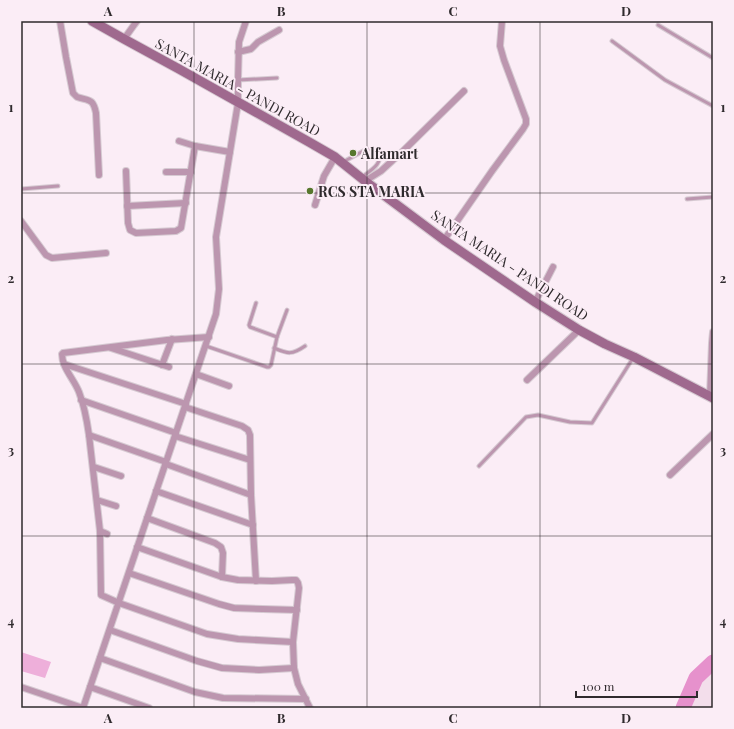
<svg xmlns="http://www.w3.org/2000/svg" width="734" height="729" viewBox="0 0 734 729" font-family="'Playfair Display',serif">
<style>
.built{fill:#f3deeb}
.garden{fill:#eeafda}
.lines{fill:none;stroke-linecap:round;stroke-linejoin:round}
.river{stroke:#e691cc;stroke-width:15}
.service-casing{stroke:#d6cad2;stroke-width:5}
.minor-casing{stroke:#d6cad2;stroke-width:8}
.secondary-casing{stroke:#d6cad2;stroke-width:11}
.service{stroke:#bc96af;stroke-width:3}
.minor{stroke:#bc96af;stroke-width:6}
.secondary{stroke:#9f698e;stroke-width:9}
.grid{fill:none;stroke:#2f2a2d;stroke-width:1;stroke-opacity:0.55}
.poi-dot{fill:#57772d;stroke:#fbedf6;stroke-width:1.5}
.labels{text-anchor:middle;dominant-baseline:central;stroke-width:4;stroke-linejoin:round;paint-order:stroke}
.street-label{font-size:14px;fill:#2f2a2d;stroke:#fbedf6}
.poi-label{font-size:14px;font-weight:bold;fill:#2f2a2d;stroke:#fbedf6;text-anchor:start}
.neatline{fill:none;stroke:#2f2a2d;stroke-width:1.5}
.grid-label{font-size:13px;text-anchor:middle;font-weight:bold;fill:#2f2a2d}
</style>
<rect width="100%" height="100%" fill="#fbedf6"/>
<polygon class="built" points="713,673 713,708 691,708 702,680"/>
<polygon class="garden" points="21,652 51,662 45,678 21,671"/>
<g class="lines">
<polyline class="river" points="683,708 696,678 713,662"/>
<g class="service-casing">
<g id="service">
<polyline points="658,25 713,58"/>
<polyline points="612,41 665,80 713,106"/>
<polyline points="238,80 277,78"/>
<path d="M 343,162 L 367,149 C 370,149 373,150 376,152 C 386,162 370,171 362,177"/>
<polyline points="21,189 58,186"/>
<polyline points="687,199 713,197"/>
<polyline points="256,303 249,325 250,327 277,337"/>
<polyline points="206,346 267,367 269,367 271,365 277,337 287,310"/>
<path d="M 274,348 C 288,354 292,355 305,346"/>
<polyline points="479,466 526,417 538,415 570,422 592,423 633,358"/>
</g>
</g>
<g class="minor-casing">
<g id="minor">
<path d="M 60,21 L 66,57 L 73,93 L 77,97 C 89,101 93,98 96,113 L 99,175"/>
<polyline points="124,39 134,25 137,21"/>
<polyline points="238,52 251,49 258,42 279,30"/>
<polyline points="179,141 195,146 230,152"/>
<polyline points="126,171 128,223 130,230 136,233 176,231 181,228 195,146"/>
<polyline points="166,172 191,172"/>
<polyline points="365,181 381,171 393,160 399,155 464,91"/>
<polyline points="315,205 324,176 335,157"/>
<polyline points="127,206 186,203"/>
<polyline points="21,221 46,255 52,258 106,253"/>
<polyline points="444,240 492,171 523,129 526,124 526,119 504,60 500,46 502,21"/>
<polyline points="535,302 553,267"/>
<path d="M 209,337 L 167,340 L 63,353 L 62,354 C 62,368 74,379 79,392 C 84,405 87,421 89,435 L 100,531 L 101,595 L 119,603 L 207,634 L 238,639 L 293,642"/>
<polyline points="111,348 169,367"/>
<polyline points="64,364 186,404"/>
<polyline points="162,365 172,339"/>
<polyline points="196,374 229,386"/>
<polyline points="527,380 579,330"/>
<polyline points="710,396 712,343 713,332"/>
<polyline points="81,400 176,433"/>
<polyline points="185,407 242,426 248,430 250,435 251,495 256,581"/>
<polyline points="89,435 166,462"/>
<polyline points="175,436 250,460"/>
<polyline points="166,464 251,495"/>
<polyline points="94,467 121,476"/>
<polyline points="670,475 713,434"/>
<polyline points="156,491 253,525"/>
<polyline points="97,500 116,506"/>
<polyline points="147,518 215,543 221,547 223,553 222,577"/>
<polyline points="100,531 107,534"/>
<polyline points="137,547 222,577 238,580 272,581 292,580 296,580 298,583 299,588 293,642 294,668 298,684 310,708"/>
<polyline points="129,573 219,604 234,608 297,610"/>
<polyline points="110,630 197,661 222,668 259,670 294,668"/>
<polyline points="100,658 195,692 223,698 306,699"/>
<polyline points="21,687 83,708"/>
<polyline points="90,687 149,708"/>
<polyline points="83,708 216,314 219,289 216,237 238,103 238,80 239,42 246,21"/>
</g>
</g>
<g class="secondary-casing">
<polyline id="secondary" points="92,21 124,39 179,69 309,142 335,157 365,181 444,240 535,302 579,330 605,344 634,357 713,398"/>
</g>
<use href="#service" class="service"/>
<use href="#minor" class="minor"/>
<use href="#secondary" class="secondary"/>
</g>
<path class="grid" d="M 194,21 L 194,708M 367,21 L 367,708M 540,21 L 540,708M 21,193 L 713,193M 21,364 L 713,364M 21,536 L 713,536"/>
<g class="poi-dot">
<circle cx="353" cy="153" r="4"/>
<circle cx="310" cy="191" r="4"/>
</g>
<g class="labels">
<g class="street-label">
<text transform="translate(238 87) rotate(29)">SANTA MARIA - PANDI ROAD</text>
<text transform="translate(510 265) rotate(34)">SANTA MARIA - PANDI ROAD</text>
</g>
<g class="poi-label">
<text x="361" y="153">Alfamart</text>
<text x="318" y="191">RCS STA MARIA</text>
</g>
</g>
<rect width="734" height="729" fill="none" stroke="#fbedf6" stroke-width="44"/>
<path d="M576 691v6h121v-6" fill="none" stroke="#2f2a2d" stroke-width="2"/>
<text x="582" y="691" font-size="12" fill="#2f2a2d" stroke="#fbedf6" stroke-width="3" paint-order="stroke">100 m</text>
<rect x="22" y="22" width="690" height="685" class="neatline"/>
<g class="grid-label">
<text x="108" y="16">A</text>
<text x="281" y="16">B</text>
<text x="453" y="16">C</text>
<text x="626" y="16">D</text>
<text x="11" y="112">1</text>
<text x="723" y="112">1</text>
<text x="11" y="283">2</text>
<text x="723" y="283">2</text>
<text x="11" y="455">3</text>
<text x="723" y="455">3</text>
<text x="11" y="626">4</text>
<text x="723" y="626">4</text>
<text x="108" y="723">A</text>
<text x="281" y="723">B</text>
<text x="453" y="723">C</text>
<text x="626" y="723">D</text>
</g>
</svg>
